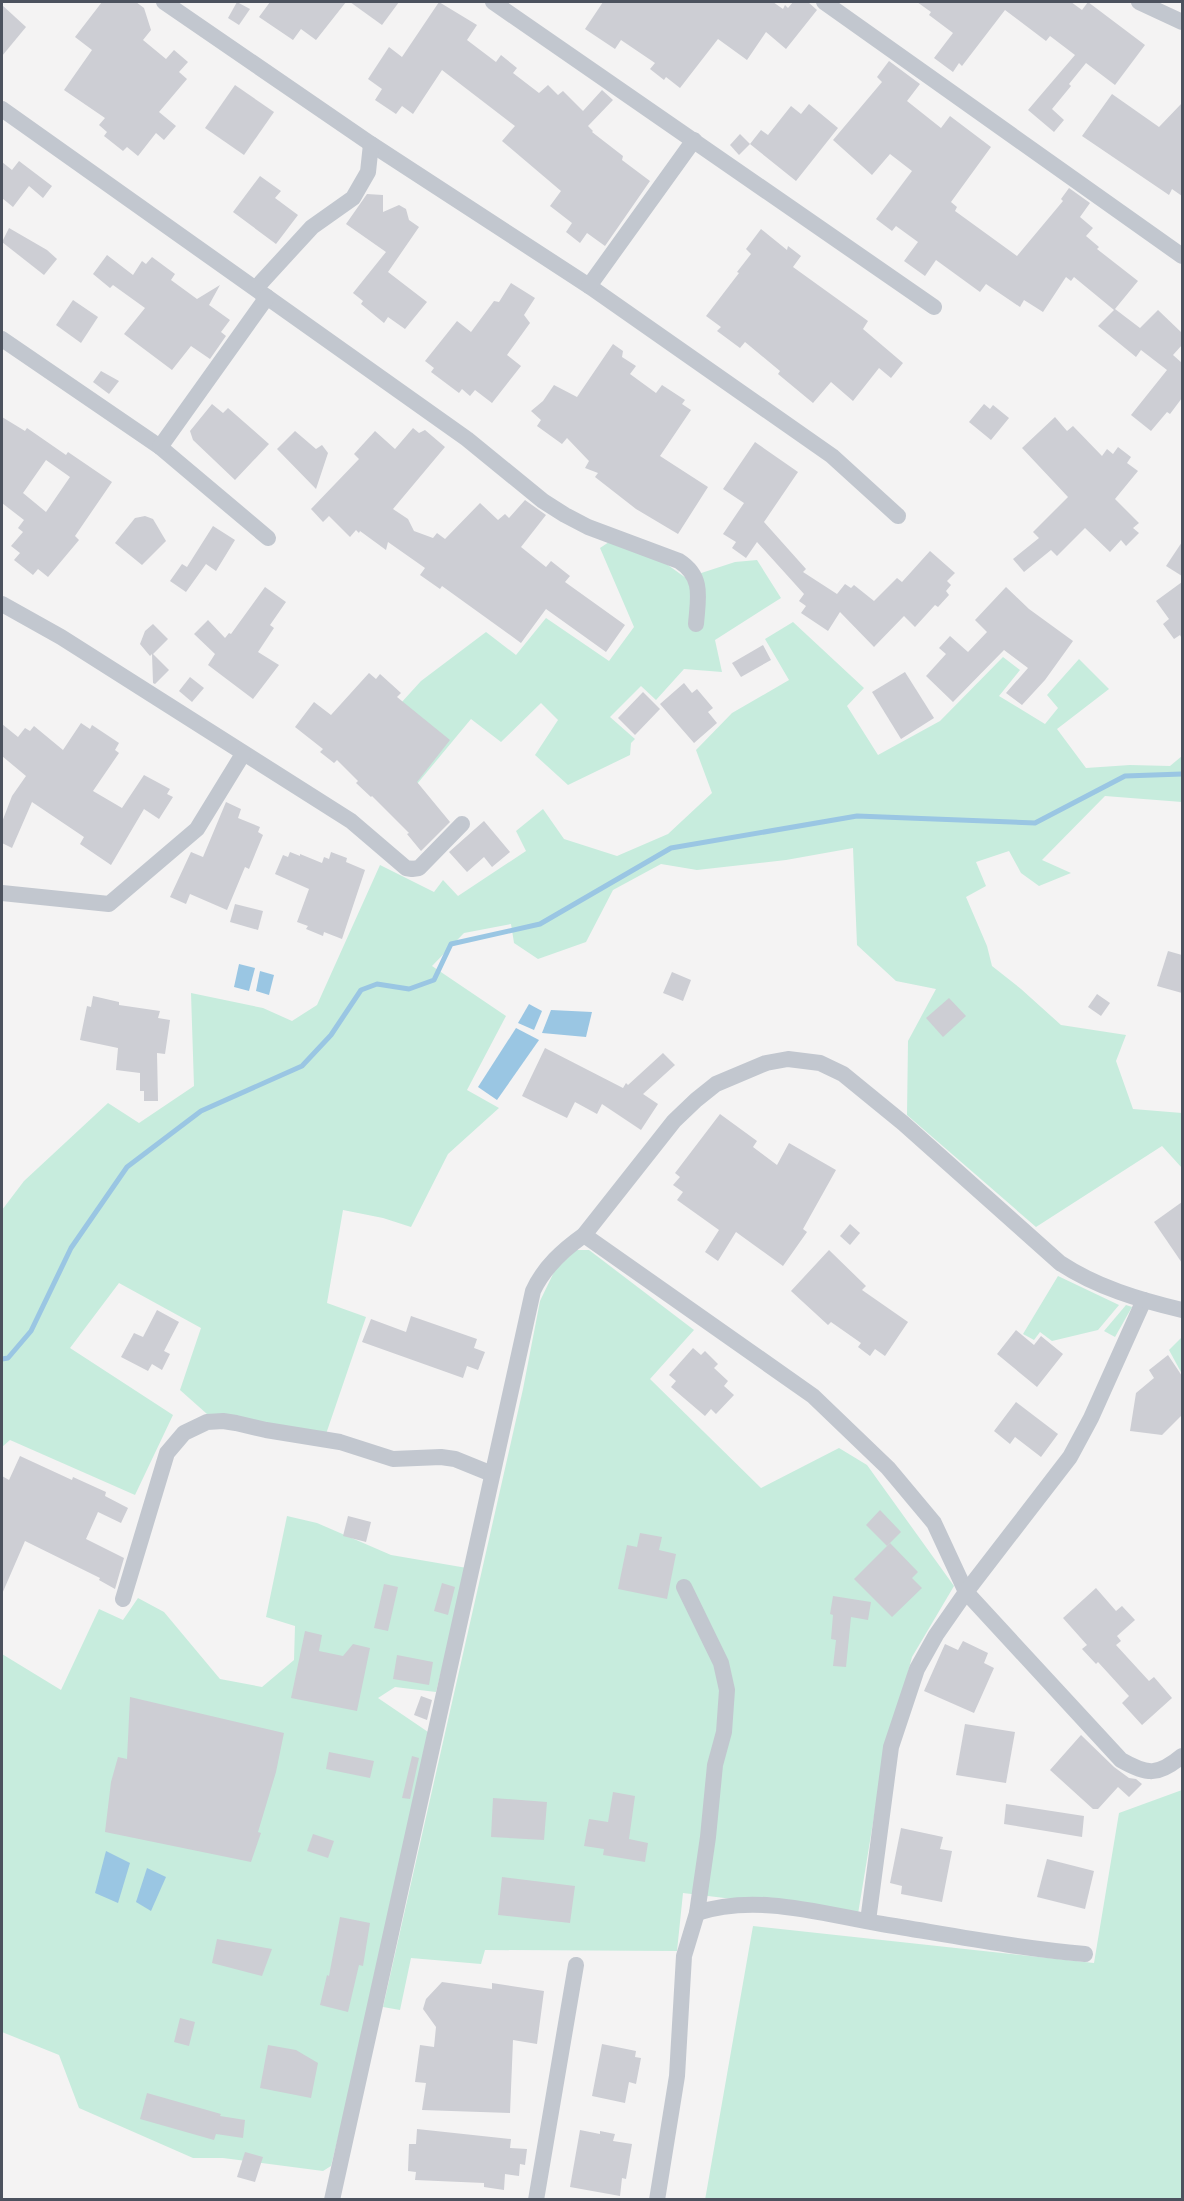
<svg xmlns="http://www.w3.org/2000/svg" width="1184" height="2201" viewBox="0 0 1184 2201" font-family="'Titillium Web',sans-serif">
<style>
.green{fill:#c7ecdd}
.water{fill:#9ac6e3}
.lines{fill:none;stroke-linecap:round;stroke-linejoin:round}
.stream{stroke:#9ac6e3;stroke-width:5}
.building{fill:#cdced4;fill-rule:evenodd}
.minor{stroke:#c2c7cf;stroke-width:16}
</style>
<rect width="100%" height="100%" fill="#f4f3f3"/>
<g class="green">
<polygon points="609,542 665,563 686,578 735,562 757,560 781,598 715,640 722,672 684,669 656,700 641,686 610,717 635,739 631,743 630,755 568,785 535,755 558,720 541,703 501,742 471,719 417,784 370,737 421,681 486,632 516,655 546,618 609,661 634,627 600,548"/>
<polygon points="793,622 864,688 847,706 878,755 940,721 1003,657 1020,670 999,696 1045,724 1058,708 1047,695 1079,659 1109,689 1057,729 1086,768 1130,765 1170,766 1182,756 1182,802 1105,796 1042,860 1071,873 1039,886 1021,873 1009,851 976,862 986,886 966,897 987,946 992,966 1021,989 1061,1025 1126,1035 1116,1061 1133,1109 1182,1113 1182,1168 1162,1146 1036,1227 907,1115 908,1041 936,989 896,981 857,945 853,848 786,860 697,870 661,864 613,890 586,942 538,959 514,943 511,924 464,933 432,966 506,1016 467,1090 499,1108 448,1154 411,1227 383,1218 343,1210 327,1303 366,1317 326,1434 207,1414 180,1390 201,1328 119,1283 70,1348 173,1415 135,1495 10,1440 2,1447 2,1210 24,1181 108,1103 139,1123 194,1086 191,993 263,1008 292,1021 317,1005 380,865 434,892 443,880 458,896 526,851 516,831 543,809 564,839 617,856 668,834 712,793 696,750 732,713 789,680 765,639"/>
<polygon points="576,1250 589,1250 694,1330 650,1379 761,1488 839,1448 867,1465 954,1586 912,1657 881,1774 858,1914 683,1893 677,1951 485,1950 481,1964 411,1958 400,2010 383,2007 523,1389 540,1301 555,1270"/>
<polygon points="1058,1276 1119,1305 1098,1330 1052,1341 1040,1332 1034,1340 1023,1334"/>
<polygon points="1126,1305 1132,1307 1115,1337 1104,1331"/>
<polygon points="1182,1337 1182,1374 1169,1350"/>
<polygon points="287,1516 317,1523 391,1555 467,1568 436,1692 395,1687 378,1698 431,1734 363,2037 331,2166 323,2171 223,2158 193,2158 79,2108 59,2055 2,2032 2,1654 61,1690 99,1609 123,1620 138,1598 164,1612 220,1679 262,1687 294,1660 295,1626 266,1617"/>
<polygon points="1182,1790 1182,2199 705,2200 753,1926 1094,1963 1119,1813"/>
</g>
<g class="water">
<polygon points="239,964 255,968 249,991 234,987"/>
<polygon points="260,971 274,975 269,995 256,991"/>
<polygon points="529,1004 542,1011 534,1030 518,1023"/>
<polygon points="551,1010 592,1012 586,1037 542,1033"/>
<polygon points="516,1028 539,1040 497,1100 478,1087"/>
<polygon points="106,1851 130,1863 118,1903 95,1893"/>
<polygon points="147,1868 166,1877 151,1911 136,1902"/>
</g>
<g class="lines">
<polyline class="stream" points="2,1359 8,1358 31,1331 71,1248 127,1167 201,1111 302,1066 331,1035 361,990 377,984 409,989 434,980 451,944 540,924 671,848 857,816 1035,823 1125,776 1182,774"/>
</g>
<g class="building">
<polygon points="102,2 136,2 144,8 151,30 143,40 166,59 174,50 188,62 179,72 187,79 159,112 176,126 164,140 156,133 138,156 127,147 123,151 104,136 107,132 99,125 105,118 64,90 92,50 75,37"/>
<polygon points="237,2 250,9 239,25 228,18"/>
<polygon points="270,2 346,2 316,40 301,29 293,40 259,17"/>
<polygon points="350,2 399,2 382,25"/>
<polygon points="439,2 477,25 467,40 496,62 501,55 517,68 513,73 539,93 548,85 558,95 563,91 583,111 602,90 613,100 588,126 593,131 592,132 623,156 622,160 650,181 605,246 587,233 580,243 566,232 572,223 550,206 561,191 502,141 515,126 442,70 413,114 402,106 396,114 375,100 382,89 368,79 389,47 402,57"/>
<polygon points="603,2 773,2 783,9 785,5 788,8 793,2 808,2 817,10 786,49 766,32 747,60 718,39 680,88 666,77 664,80 650,69 655,63 621,40 615,49 585,29"/>
<polygon points="917,2 1071,2 1082,10 1088,2 1145,45 1115,85 1086,63 1069,84 1071,86 1052,109 1064,120 1054,132 1028,110 1075,55 1050,36 1046,41 1005,10 962,66 959,63 953,72 934,58 953,33 929,15 931,12"/>
<polygon points="2,5 26,27 2,56"/>
<polygon points="889,61 920,84 907,101 941,128 950,116 991,147 951,202 957,207 955,211 1017,256 1063,201 1061,199 1069,188 1090,203 1080,217 1093,228 1086,236 1099,247 1097,249 1138,281 1115,309 1140,328 1158,310 1182,333 1182,345 1173,355 1182,363 1182,398 1170,414 1167,412 1151,431 1131,415 1167,370 1141,350 1136,357 1098,326 1114,310 1074,277 1071,281 1066,277 1043,312 1024,300 1020,307 986,284 980,292 936,260 925,276 904,261 918,242 896,226 892,231 876,219 912,171 890,154 872,175 833,140 882,82 877,77"/>
<polygon points="235,85 274,112 244,155 205,128"/>
<polygon points="1112,94 1159,127 1182,103 1182,196 1172,189 1169,195 1082,136"/>
<polygon points="809,104 838,128 796,181 750,144 761,130 768,135 791,106 801,114"/>
<polygon points="740,134 750,144 739,155 730,145"/>
<polygon points="19,161 52,186 43,198 29,186 13,207 2,198 2,162 12,170"/>
<polygon points="260,176 281,191 275,198 298,215 276,244 233,212"/>
<polygon points="367,194 383,195 383,212 399,205 406,209 409,220 419,227 388,272 427,302 405,329 388,317 384,323 361,304 363,301 353,293 386,252 346,224"/>
<polygon points="9,228 47,250 57,259 44,275 2,242"/>
<polygon points="761,229 787,250 788,246 801,256 793,267 868,321 863,329 903,363 891,378 879,368 853,401 831,382 813,403 778,374 780,371 745,342 740,348 717,331 721,327 706,316 739,273 737,272 751,254 746,249"/>
<polygon points="107,255 133,275 142,261 146,264 152,257 175,274 171,280 197,299 220,285 209,305 230,320 221,332 226,336 210,359 191,346 172,370 124,334 145,308 113,285 110,288 93,274"/>
<polygon points="511,283 535,298 524,315 530,323 507,355 521,366 492,403 475,390 470,396 462,389 459,393 431,372 434,368 425,361 457,321 471,332 494,301 499,302"/>
<polygon points="73,300 98,317 81,343 56,325"/>
<polygon points="613,344 623,351 622,357 636,366 630,374 656,393 662,385 685,400 682,404 691,410 660,456 708,487 678,534 636,509 595,477 598,473 585,468 589,461 567,438 562,444 537,426 541,420 531,411 543,401 554,385 577,397"/>
<polygon points="101,371 119,381 109,394 93,382"/>
<polygon points="212,404 223,413 228,408 269,444 235,480 193,440 190,431"/>
<polygon points="984,404 990,409 993,405 1009,418 991,440 969,422"/>
<path d="M 2,417 L 25,431 L 27,428 L 66,455 L 68,452 L 112,482 L 75,536 L 79,540 L 48,577 L 38,569 L 33,575 L 14,560 L 20,553 L 11,546 L 23,532 L 18,528 L 24,520 L 2,503 ZM 46,460 L 70,477 L 46,512 L 23,493 Z"/>
<polygon points="1055,417 1067,431 1073,426 1102,456 1107,449 1113,454 1118,447 1131,457 1127,463 1138,471 1115,499 1139,523 1133,528 1139,533 1126,546 1121,540 1110,552 1085,528 1057,556 1051,550 1024,572 1013,559 1039,538 1033,532 1068,497 1022,448"/>
<polygon points="413,428 419,433 425,430 445,447 393,509 408,519 414,531 433,538 437,533 445,539 480,503 498,520 505,514 509,518 525,500 546,515 521,547 546,567 551,561 570,576 565,582 625,625 606,652 546,609 521,643 442,586 440,589 420,575 425,568 388,542 386,550 360,531 359,533 356,530 350,537 329,516 323,522 311,509 359,459 354,454 375,431 395,449"/>
<polygon points="295,431 316,449 322,445 328,453 316,489 277,449"/>
<polygon points="755,442 798,472 764,522 806,569 803,572 837,594 845,584 851,588 854,585 874,601 897,578 902,582 930,551 955,573 947,581 951,585 946,591 949,595 938,607 935,605 915,627 904,616 874,647 840,612 828,631 801,613 806,606 799,601 804,594 757,542 746,558 732,548 736,542 723,534 744,503 723,489"/>
<polygon points="145,516 153,519 166,541 142,565 115,543 135,518"/>
<polygon points="213,526 235,540 216,571 206,564 186,592 170,581 182,564 187,567"/>
<polygon points="1182,542 1182,576 1166,566"/>
<polygon points="1182,582 1182,639 1180,635 1174,639 1163,624 1169,619 1156,601"/>
<polygon points="265,587 286,602 270,625 274,628 258,652 279,665 253,699 208,665 215,654 194,634 208,620 225,638 229,633 231,634"/>
<polygon points="1006,587 1029,609 1073,641 1045,680 1022,705 1006,693 1028,668 1004,650 953,702 926,676 946,654 939,648 950,636 968,652 987,632 975,620"/>
<polygon points="153,624 168,639 153,654 169,670 155,684 153,683 152,654 150,656 140,644 145,631"/>
<polygon points="763,645 771,660 741,677 732,663"/>
<polygon points="905,672 934,718 901,739 872,692"/>
<polygon points="369,673 376,679 380,674 401,693 397,697 450,740 417,782 450,822 421,851 407,834 409,833 372,796 371,797 356,783 358,781 337,760 334,763 320,752 323,749 295,727 314,702 331,715"/>
<polygon points="190,677 204,688 192,702 179,691"/>
<polygon points="684,683 692,693 697,689 713,708 708,712 717,723 694,743 660,704"/>
<polygon points="643,692 660,709 635,735 618,718"/>
<polygon points="81,723 90,729 92,725 119,743 115,750 119,753 93,791 122,808 144,775 170,789 167,794 173,797 159,819 144,809 111,865 80,844 84,837 32,802 12,848 2,843 2,822 12,796 26,776 2,756 2,724 18,737 25,728 30,731 34,726 63,750"/>
<polygon points="226,802 241,809 238,818 260,827 258,832 263,835 249,869 245,867 227,910 190,894 186,904 170,897 191,852 203,857"/>
<polygon points="484,821 510,852 492,867 484,857 467,872 449,852"/>
<polygon points="290,852 300,856 300,854 322,863 324,857 329,859 331,852 347,858 346,862 365,870 342,939 324,932 323,936 306,929 308,926 297,922 309,889 275,874 283,855 288,857"/>
<polygon points="235,904 263,911 258,930 230,922"/>
<polygon points="1168,951 1182,955 1182,993 1157,986"/>
<polygon points="672,972 691,980 683,1001 663,993"/>
<polygon points="1097,994 1110,1003 1101,1016 1088,1007"/>
<polygon points="93,996 119,1002 119,1005 160,1011 158,1018 170,1020 165,1054 157,1053 158,1101 144,1101 144,1091 140,1091 140,1073 116,1070 118,1048 80,1040 87,1006 91,1007"/>
<polygon points="949,998 966,1016 943,1037 926,1018"/>
<polygon points="545,1048 623,1088 626,1083 628,1085 663,1053 675,1065 643,1094 658,1104 641,1130 602,1104 597,1114 575,1102 567,1118 522,1096"/>
<polygon points="720,1114 757,1141 753,1147 777,1165 789,1143 836,1170 803,1229 807,1232 783,1266 736,1232 718,1261 705,1252 719,1230 677,1200 683,1192 673,1185 680,1177 675,1173"/>
<polygon points="1182,1202 1182,1263 1154,1222"/>
<polygon points="850,1224 860,1233 850,1245 840,1236"/>
<polygon points="829,1250 866,1286 862,1290 908,1322 885,1356 875,1349 870,1356 858,1347 861,1343 831,1322 828,1325 791,1291"/>
<polygon points="157,1310 179,1322 164,1351 170,1354 162,1370 152,1364 148,1371 121,1357 134,1333 143,1337"/>
<polygon points="411,1316 477,1339 474,1348 485,1352 478,1370 467,1366 463,1378 362,1342 371,1319 406,1332"/>
<polygon points="1016,1330 1034,1345 1041,1336 1063,1354 1037,1387 997,1354"/>
<polygon points="693,1348 701,1355 705,1351 718,1364 714,1368 728,1381 724,1386 734,1395 716,1414 711,1409 705,1416 671,1387 676,1381 669,1375"/>
<polygon points="1168,1355 1182,1376 1182,1415 1162,1435 1130,1431 1136,1393 1154,1378 1149,1370"/>
<polygon points="1016,1402 1058,1434 1041,1457 1015,1437 1010,1444 994,1431"/>
<polygon points="20,1456 72,1480 73,1477 106,1492 105,1496 128,1508 121,1523 98,1512 86,1539 124,1558 115,1589 99,1580 100,1578 25,1541 2,1594 2,1476 9,1480"/>
<polygon points="880,1510 901,1532 887,1546 866,1525"/>
<polygon points="348,1516 371,1522 366,1542 343,1536"/>
<polygon points="640,1533 662,1537 659,1550 676,1554 667,1599 618,1589 627,1545 637,1547"/>
<polygon points="890,1543 918,1572 912,1578 922,1588 892,1617 854,1579"/>
<polygon points="442,1583 455,1587 448,1615 434,1611"/>
<polygon points="384,1584 398,1587 388,1631 374,1628"/>
<polygon points="1096,1588 1116,1611 1122,1606 1135,1620 1117,1636 1121,1641 1116,1645 1149,1681 1154,1677 1172,1698 1142,1725 1122,1703 1129,1696 1098,1662 1096,1664 1082,1649 1087,1645 1063,1618"/>
<polygon points="833,1596 871,1602 868,1620 851,1617 846,1667 833,1666 836,1640 831,1639 833,1615 830,1614"/>
<polygon points="305,1631 322,1635 319,1651 343,1656 353,1644 370,1648 357,1711 291,1698"/>
<polygon points="963,1641 988,1653 984,1663 994,1668 974,1713 924,1691 945,1644 958,1650"/>
<polygon points="397,1655 433,1662 429,1685 393,1679"/>
<polygon points="421,1696 432,1700 427,1720 414,1715"/>
<polygon points="130,1697 284,1733 276,1772 258,1832 261,1833 251,1862 105,1832 111,1782 118,1757 127,1759"/>
<polygon points="965,1724 1015,1732 1006,1783 956,1775"/>
<polygon points="1081,1735 1114,1767 1129,1778 1136,1779 1142,1784 1129,1797 1118,1787 1098,1809 1093,1809 1050,1770"/>
<polygon points="329,1752 374,1761 370,1778 326,1769"/>
<polygon points="412,1756 419,1758 410,1799 402,1798"/>
<polygon points="613,1792 635,1796 629,1839 648,1843 645,1862 603,1855 604,1849 584,1846 589,1819 608,1822"/>
<polygon points="493,1798 547,1802 544,1840 491,1837"/>
<polygon points="1006,1804 1084,1816 1082,1837 1004,1824"/>
<polygon points="901,1828 943,1837 940,1849 952,1851 942,1902 901,1894 902,1886 890,1883"/>
<polygon points="313,1834 334,1841 328,1858 307,1851"/>
<polygon points="1047,1859 1094,1871 1085,1909 1037,1897"/>
<polygon points="502,1877 575,1886 570,1923 498,1915"/>
<polygon points="340,1917 370,1923 363,1966 359,1965 348,2012 320,2005 327,1975 329,1976"/>
<polygon points="217,1939 272,1949 262,1976 212,1963"/>
<polygon points="442,1982 492,1989 492,1983 544,1991 537,2044 513,2040 510,2113 422,2110 426,2083 415,2082 420,2045 434,2047 436,2027 423,2009 426,1999"/>
<polygon points="180,2018 195,2022 189,2046 174,2042"/>
<polygon points="602,2044 636,2051 635,2057 641,2058 636,2084 629,2082 625,2103 592,2096"/>
<polygon points="268,2045 296,2050 318,2063 311,2098 260,2088"/>
<polygon points="147,2093 221,2114 220,2116 245,2120 243,2138 216,2134 214,2140 140,2119"/>
<polygon points="417,2129 511,2139 510,2148 527,2149 525,2165 520,2164 519,2176 505,2174 504,2190 484,2187 484,2183 415,2180 416,2172 408,2171 409,2144 416,2144"/>
<polygon points="580,2130 600,2134 600,2131 615,2134 613,2141 632,2144 626,2179 622,2178 620,2196 570,2187"/>
<polygon points="245,2152 263,2157 255,2182 237,2177"/>
</g>
<g class="lines">
<g class="minor">
<polyline points="164,2 371,144 589,286 832,456 898,516"/>
<polyline points="493,2 934,307"/>
<polyline points="824,2 1182,256"/>
<polyline points="1139,2 1182,22"/>
<path d="M 2,109 L 467,439 L 543,501 L 565,515 L 588,527 L 679,561 C 704,577 698,598 696,624"/>
<polyline points="589,286 694,140"/>
<polyline points="256,288 312,227 353,198 368,172 371,144"/>
<polyline points="2,339 160,447 268,538"/>
<polyline points="160,447 267,297"/>
<polyline points="2,604 61,637 351,821 406,868 412,869 419,868 462,824"/>
<polyline points="2,893 109,904 197,829 243,754"/>
<path d="M 584,1235 L 813,1396 L 888,1468 L 934,1523 L 966,1592 L 1121,1760 C 1147,1775 1158,1776 1182,1756"/>
<polyline points="123,1599 167,1453 184,1433 207,1422 223,1421 236,1423 266,1430 340,1442 393,1459 441,1457 455,1459 492,1474"/>
<path d="M 697,1913 C 756,1893 823,1914 882,1924 C 950,1935 1017,1948 1085,1954"/>
<polyline points="868,1921 891,1747 917,1669 936,1635 966,1592 1070,1457 1091,1418 1144,1300"/>
<path d="M 332,2200 L 533,1291 C 544,1267 563,1250 584,1235 L 674,1121 L 696,1100 L 716,1084 L 766,1063 L 788,1059 L 820,1063 L 843,1074 L 903,1123 L 1060,1263 C 1096,1287 1140,1300 1182,1310"/>
<polyline points="536,2200 576,1965"/>
<polyline points="657,2200 677,2076 684,1956 697,1913 708,1837 715,1765 724,1732 727,1690 721,1663 684,1587"/>
</g>
</g>
<rect width="1184" height="2201" fill="none" stroke="#4c525e" stroke-width="6"/>
</svg>
